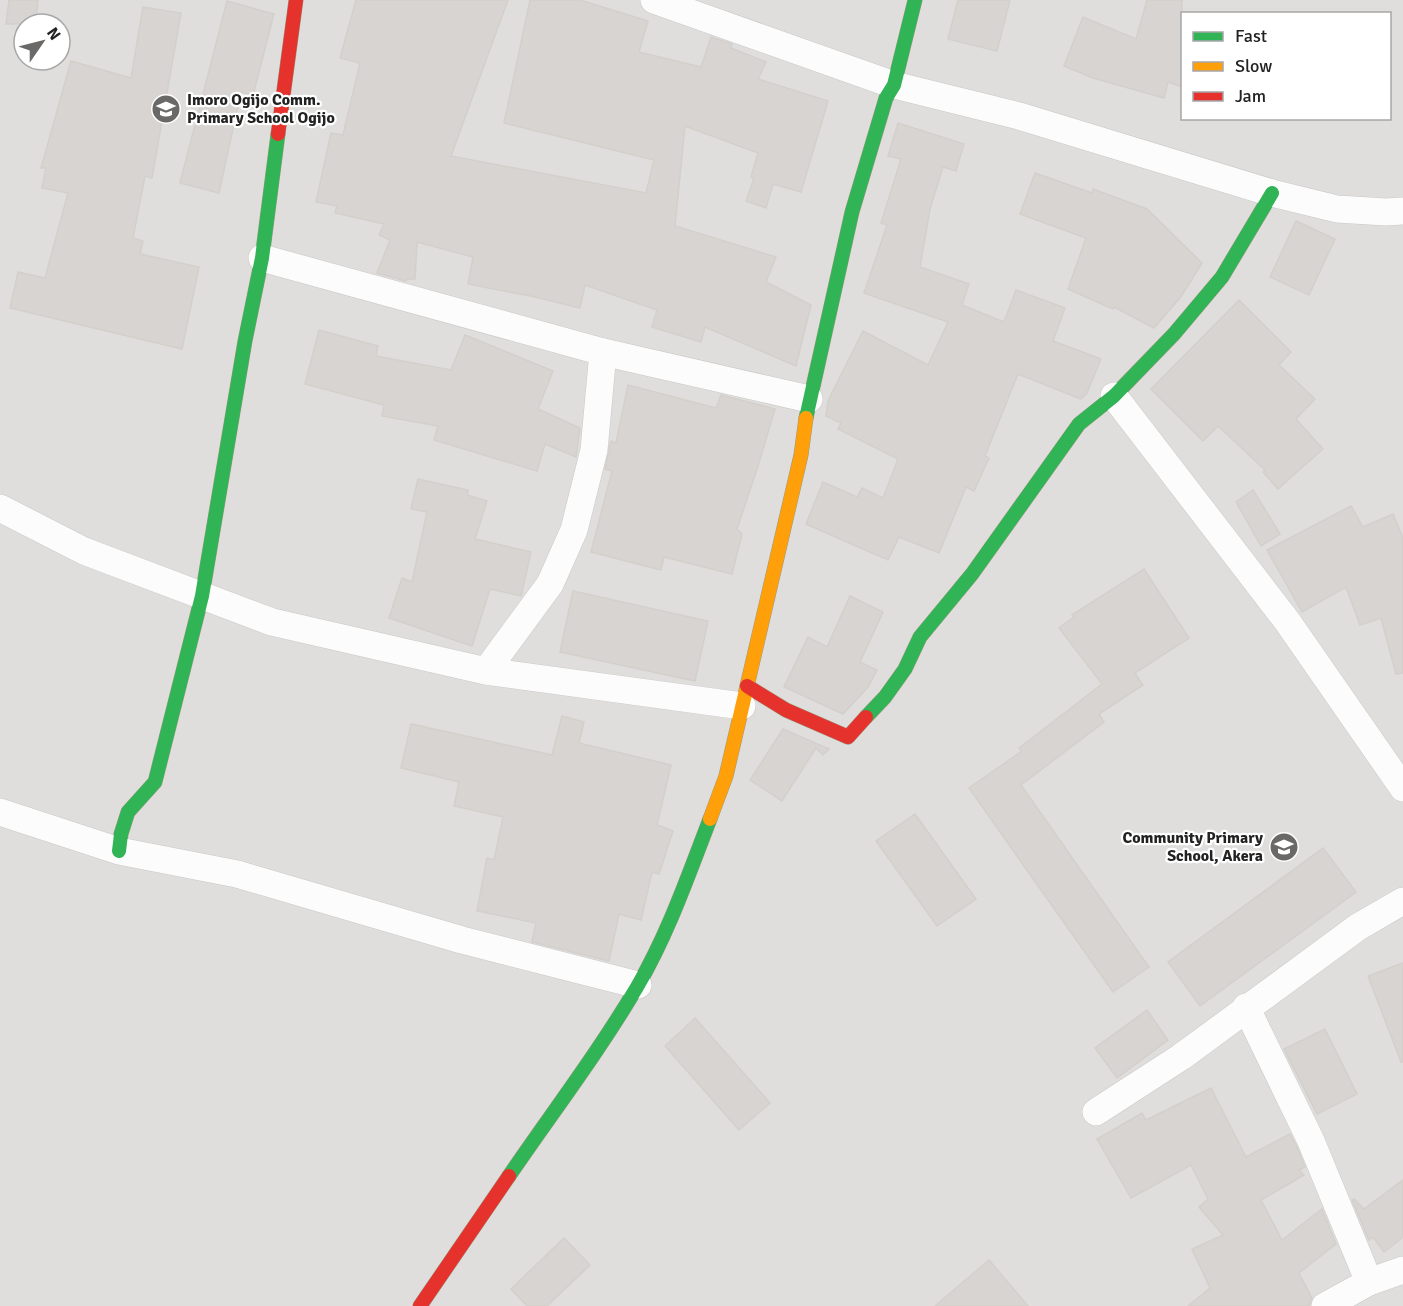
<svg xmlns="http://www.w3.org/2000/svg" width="1403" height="1306" viewBox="0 0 1403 1306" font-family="Signika,sans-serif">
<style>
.residential{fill:#dfdedc;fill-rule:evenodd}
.building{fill:#d7d4d2;stroke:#d3d0cc;stroke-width:1.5}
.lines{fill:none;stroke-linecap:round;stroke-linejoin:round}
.street-casing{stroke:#c9c8c7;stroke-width:28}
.fast-casing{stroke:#999a82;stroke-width:15}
.slow-casing{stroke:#999a82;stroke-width:15}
.jam-casing{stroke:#999a82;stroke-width:15}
.street{stroke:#fdfcfc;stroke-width:27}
.fast{stroke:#30b455;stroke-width:14}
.slow{stroke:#ff9f0a;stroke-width:14}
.jam{stroke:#e5322d;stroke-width:14}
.labels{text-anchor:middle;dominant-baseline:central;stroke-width:4.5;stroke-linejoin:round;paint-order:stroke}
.poi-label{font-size:16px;font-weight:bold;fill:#222;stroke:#fff;text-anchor:start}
</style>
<rect width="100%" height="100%" fill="#f0eeeb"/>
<path class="residential" d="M 0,0 L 1403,0 L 1403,1306 L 0,1306 ZM 1182,14 L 1390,14 L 1390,118 L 1182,118 ZM 24,24 L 60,24 L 60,60 L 24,60 Z"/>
<g class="building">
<polygon points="9,0 38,0 35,24 6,24"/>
<polygon points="356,0 508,0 451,156 646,193 654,160 504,123 530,0 580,0 648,21 639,52 701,67 711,37 732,44 731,48 766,62 758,79 828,101 801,192 773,184 766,208 746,201 754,178 751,177 758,153 685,126 675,226 776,257 766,282 811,305 796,366 705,327 701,342 652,327 657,310 585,285 580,308 535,297 468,284 473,257 417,242 415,279 407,279 406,281 377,273 390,240 379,235 384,224 335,213 337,206 316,202 331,133 343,135 360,63 340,58"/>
<polygon points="958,0 1010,0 997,51 948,39"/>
<polygon points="1147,0 1182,0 1182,87 1168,82 1164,98 1093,78 1064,66 1083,17 1136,39"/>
<polygon points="227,1 274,14 253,95 241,92 219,193 180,183"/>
<polygon points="143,7 181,13 152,178 145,176 133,238 143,241 140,254 199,267 182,349 10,308 18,272 45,278 68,193 42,188 46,168 41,168 71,61 131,78"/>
<polygon points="898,123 964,144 956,171 943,167 930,209 920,267 969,284 962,305 1004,322 1016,290 1065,308 1053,341 1101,359 1087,393 1081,399 1018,374 985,456 989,458 974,491 966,487 939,553 899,537 888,560 806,524 823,482 857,497 862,488 883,498 898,459 838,429 841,423 826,416 828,401 863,331 928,365 948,322 864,293 887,225 881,223 901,159 888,156"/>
<polygon points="1035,173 1092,193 1093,189 1147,209 1202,263 1180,298 1154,328 1114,307 1113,309 1068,289 1086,238 1020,214"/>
<polygon points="1296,221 1335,239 1309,295 1270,277"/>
<polygon points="1239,300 1291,352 1279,365 1315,399 1296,419 1323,449 1278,489 1263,472 1265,470 1218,426 1203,441 1151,389"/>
<polygon points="319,330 378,346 376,356 451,370 465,335 553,371 538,409 580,428 576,457 545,444 537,471 434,440 438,426 382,416 384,405 305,384"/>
<polygon points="628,385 716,408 721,395 775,409 758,466 737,529 742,534 732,574 664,557 661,570 591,552 612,471 605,469 611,441 616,443"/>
<polygon points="418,479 468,490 467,495 487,501 475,539 531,552 521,596 490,589 472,646 389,618 402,578 412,582 427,512 411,509"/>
<polygon points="1253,490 1280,534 1261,546 1236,502"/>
<polygon points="1351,506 1363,527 1393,514 1403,538 1403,673 1396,674 1381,618 1360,625 1346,587 1302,612 1267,550"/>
<polygon points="1144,569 1189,638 1135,673 1143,685 1099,714 1104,722 1021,785 1149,967 1113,992 969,788 1022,751 1019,748 1102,684 1059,628 1074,617 1072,615"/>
<polygon points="573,591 708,621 695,681 560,652"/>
<polygon points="850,596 883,612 860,662 877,670 868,687 843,714 784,687 808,637 827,647"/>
<polygon points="562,716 584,722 579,743 671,765 657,825 673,831 659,874 652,872 641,920 619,914 609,961 532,942 536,923 477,911 487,858 494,860 503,817 454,806 459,782 401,768 411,724 552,755"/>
<polygon points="783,729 829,749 823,755 816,748 782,801 750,780"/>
<polygon points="915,814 976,899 937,926 876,841"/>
<polygon points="1323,848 1356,892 1200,1006 1168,962"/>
<polygon points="1403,963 1403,1062 1401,1062 1368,976"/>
<polygon points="1147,1010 1168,1040 1117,1078 1095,1048"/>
<polygon points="695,1018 770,1103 739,1130 665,1046"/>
<polygon points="1325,1029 1357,1094 1317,1114 1284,1049"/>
<polygon points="1211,1088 1246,1157 1290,1134 1297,1147 1305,1167 1299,1170 1304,1175 1261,1200 1282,1240 1322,1209 1336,1244 1299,1273 1312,1298 1309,1306 1188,1306 1210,1288 1192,1249 1223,1235 1199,1207 1208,1199 1191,1165 1131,1198 1097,1139 1142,1113 1146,1120"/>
<polygon points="1403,1180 1403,1237 1384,1252 1373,1237 1369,1240 1352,1200 1354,1199 1364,1209"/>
<polygon points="564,1238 590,1265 547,1306 527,1306 511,1289"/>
<polygon points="989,1260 1028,1306 935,1306"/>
</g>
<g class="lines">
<g class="street-casing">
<g id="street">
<polyline points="654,0 894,85 1019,116 1272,193 1337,209 1386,212 1403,211"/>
<polyline points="262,258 603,352 809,399"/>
<polyline points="1114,396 1287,621 1403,788"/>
<polyline points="0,508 84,551 272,622 486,671 742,706"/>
<polyline points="486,671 550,584 574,530 594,450 603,352"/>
<polyline points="0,812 119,851 237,874 462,940 638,985"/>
<polyline points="1246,1007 1311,1141 1369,1282"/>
<polyline points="1096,1112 1181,1057 1358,927 1403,901"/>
<polyline points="1325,1306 1369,1282 1403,1270"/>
</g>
</g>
<g class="fast-casing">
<g id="fast">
<polyline points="806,418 852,212 886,98 894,85 915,0"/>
<polyline points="866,717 885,697 905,669 920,637 972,574 1079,424 1114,396 1174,334 1222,277 1272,193"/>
<polyline points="119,851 121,834 128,812 155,782 202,596 245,341 262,258 278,134"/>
<path d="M 509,1176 C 552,1113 598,1053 637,987 C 668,934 688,876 710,819"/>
</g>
</g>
<g class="slow-casing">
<polyline id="slow" points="710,819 726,776 801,455 806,418"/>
</g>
<g class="jam-casing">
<g id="jam">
<polyline points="278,134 296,0"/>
<polyline points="747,686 786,710 848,737 866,717"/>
<polyline points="420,1306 509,1176"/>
</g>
</g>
<use href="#street" class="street"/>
<use href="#fast" class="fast"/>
<use href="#slow" class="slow"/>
<use href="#jam" class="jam"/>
</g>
<defs>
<g id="school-disc" transform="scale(1.5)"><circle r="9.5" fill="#6a6968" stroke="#fff"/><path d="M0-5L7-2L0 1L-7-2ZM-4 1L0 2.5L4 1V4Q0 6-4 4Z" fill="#fff"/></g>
</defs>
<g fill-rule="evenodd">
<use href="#school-disc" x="166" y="109"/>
<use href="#school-disc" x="1284" y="847"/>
</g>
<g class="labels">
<g class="poi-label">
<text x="187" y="100">Imoro Ogijo Comm.<tspan x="187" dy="18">Primary School Ogijo</tspan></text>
<text x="1263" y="838" text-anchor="end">Community Primary<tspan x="1263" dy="18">School, Akera</tspan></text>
</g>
</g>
<rect x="1181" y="12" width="210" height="108" fill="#ffffff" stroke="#a7a7a7" stroke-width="1.5"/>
<rect x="1193" y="32" width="30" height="9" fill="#30b455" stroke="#a7a7a7" stroke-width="1.5"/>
<text x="1235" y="42" font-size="18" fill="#222222">Fast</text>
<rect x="1193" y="62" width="30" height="9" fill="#ff9f0a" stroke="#a7a7a7" stroke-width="1.5"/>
<text x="1235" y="72" font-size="18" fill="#222222">Slow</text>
<rect x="1193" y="92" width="30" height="9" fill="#e5322d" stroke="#a7a7a7" stroke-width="1.5"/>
<text x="1235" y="102" font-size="18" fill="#222222">Jam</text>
<g transform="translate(42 42) rotate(55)"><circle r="28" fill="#ffffff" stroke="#a7a7a7" stroke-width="1.5"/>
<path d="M0-4.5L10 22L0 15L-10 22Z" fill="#6a6968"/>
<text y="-9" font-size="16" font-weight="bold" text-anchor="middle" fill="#222222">N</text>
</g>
</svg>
